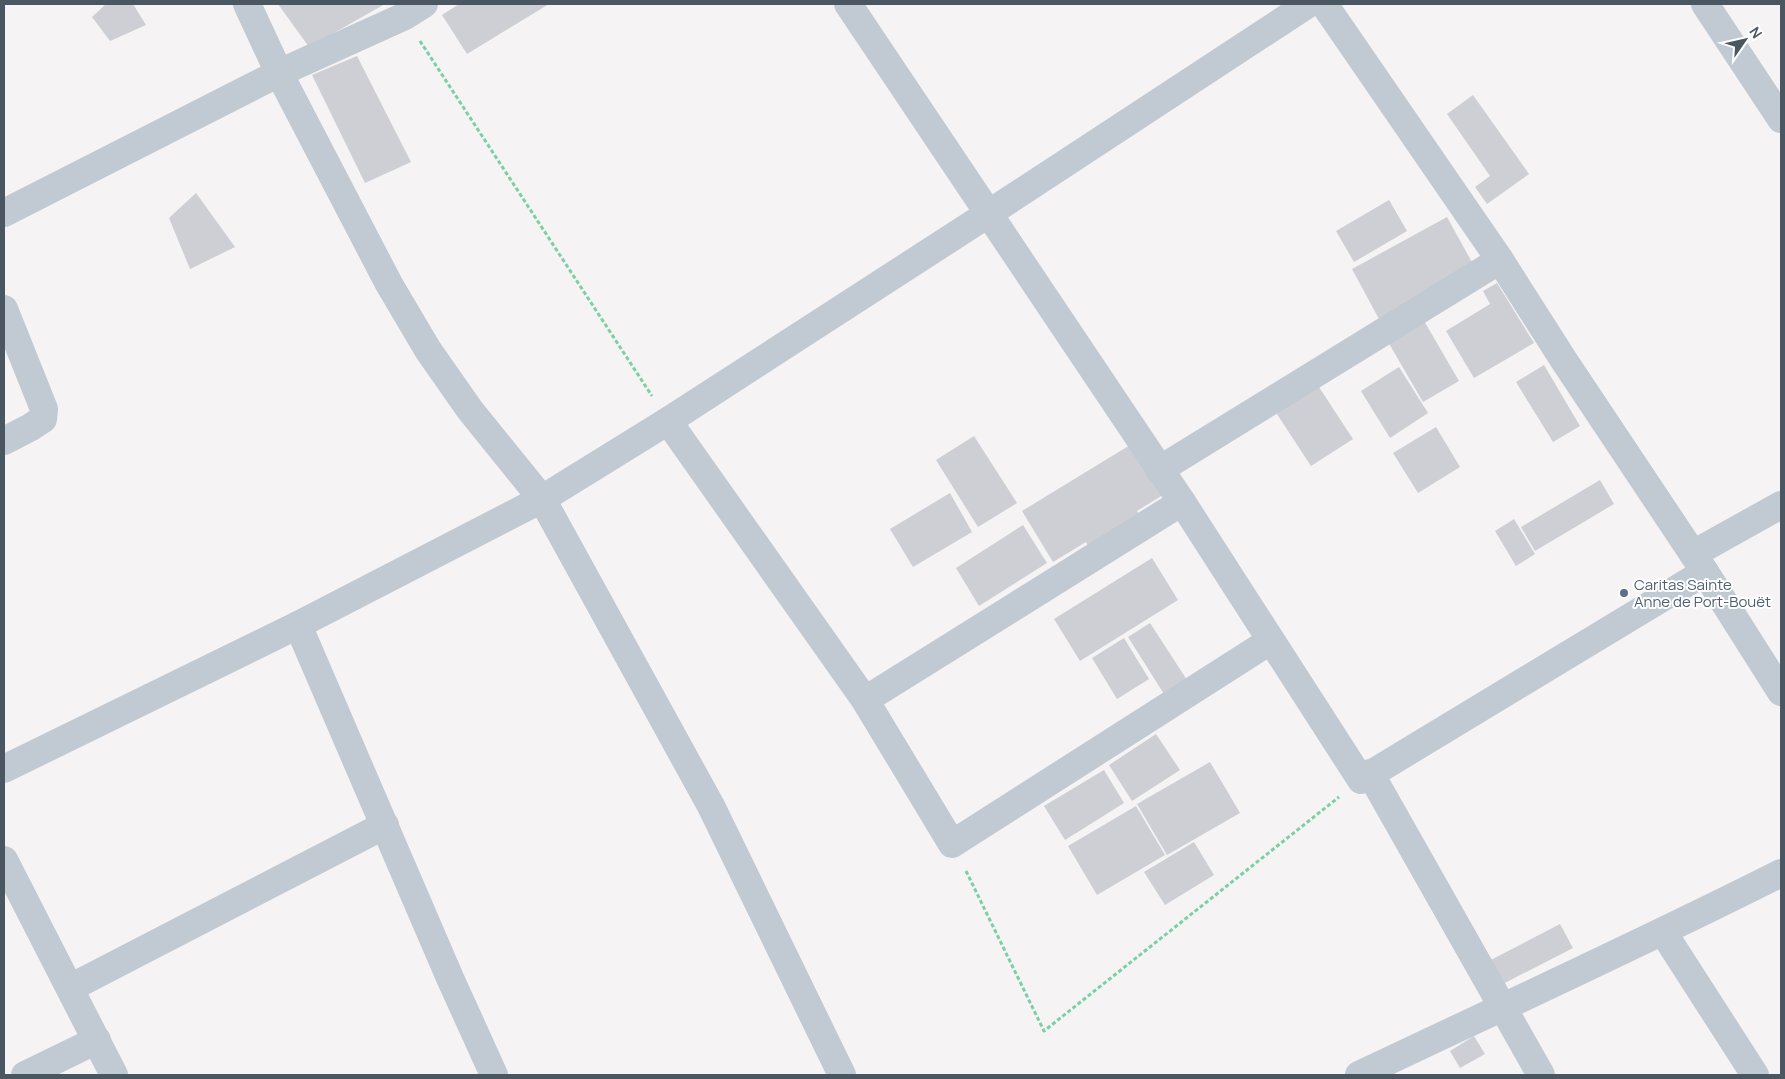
<svg xmlns="http://www.w3.org/2000/svg" width="1785" height="1079" viewBox="0 0 1785 1079" font-family="Manrope,sans-serif">
<style>
.building{fill:#cdcfd5}
.lines{fill:none;stroke-linecap:round;stroke-linejoin:round}
.path{stroke:#7ad0a6;stroke-width:3;stroke-dasharray:4 2.5;stroke-linecap:butt}
.minor{stroke:#c1cad2;stroke-width:28}
.service-dot{fill:#5c6f8a;stroke:#fff;stroke-width:2}
.labels{text-anchor:middle;dominant-baseline:central;stroke-width:4;stroke-linejoin:round;paint-order:stroke}
.service-label{font-size:15px;fill:#4e5e75;stroke:#fff;text-anchor:start}
</style>
<rect width="100%" height="100%" fill="#f5f3f3"/>
<g class="building">
<polygon points="106,4 133,4 146,25 110,41 92,17"/>
<polygon points="278,4 385,4 309,47"/>
<polygon points="459,4 549,4 467,54 442,15"/>
<polygon points="357,56 411,162 365,183 312,75"/>
<polygon points="1473,95 1529,174 1487,204 1475,187 1490,176 1447,114"/>
<polygon points="196,193 235,247 190,269 169,218"/>
<polygon points="1389,200 1407,231 1354,262 1336,231"/>
<polygon points="1447,217 1474,266 1379,319 1352,269"/>
<polygon points="1497,283 1534,343 1474,378 1446,331 1490,304 1483,291"/>
<polygon points="1420,314 1459,381 1423,402 1384,335"/>
<polygon points="1544,365 1580,426 1553,442 1516,382"/>
<polygon points="1399,367 1428,413 1390,438 1361,391"/>
<polygon points="1313,378 1353,439 1311,466 1271,405"/>
<polygon points="1436,427 1460,467 1418,493 1393,453"/>
<polygon points="974,436 1017,503 978,527 936,460"/>
<polygon points="1135,442 1166,493 1137,511 1141,517 1090,549 1086,542 1053,562 1022,511"/>
<polygon points="1600,480 1614,504 1535,551 1521,527"/>
<polygon points="950,493 972,532 913,567 890,529"/>
<polygon points="1514,519 1535,554 1516,566 1495,531"/>
<polygon points="1023,525 1047,563 979,606 956,568"/>
<polygon points="1152,558 1178,600 1080,661 1054,619"/>
<polygon points="1150,623 1187,680 1164,694 1128,637"/>
<polygon points="1124,638 1149,679 1117,699 1092,658"/>
<polygon points="1156,734 1180,770 1132,801 1109,765"/>
<polygon points="1210,762 1240,813 1167,855 1137,804"/>
<polygon points="1104,770 1124,803 1065,840 1044,806"/>
<polygon points="1136,806 1165,855 1097,895 1068,846"/>
<polygon points="1194,842 1214,875 1165,905 1144,872"/>
<polygon points="1560,924 1573,948 1497,987 1485,963"/>
<polygon points="1474,1036 1485,1054 1460,1068 1450,1051"/>
</g>
<g class="lines">
<g class="path">
<polyline points="420,41 652,396"/>
<polyline points="966,871 1044,1031 1339,797"/>
</g>
<g class="minor">
<polyline points="247,4 279,73 389,284 428,350 470,410 542,499 711,806 842,1075"/>
<polyline points="848,4 1182,502 1361,780 1705,572"/>
<polyline points="1324,4 1500,260 1563,359 1705,572 1781,692"/>
<polyline points="1705,4 1781,119"/>
<polyline points="4,213 279,73 405,16 424,4"/>
<polyline points="4,309 44,409 43,419 31,427 4,441"/>
<polyline points="668,421 865,700 952,844 1270,641"/>
<polyline points="1159,470 1500,260"/>
<polyline points="1693,554 1781,505"/>
<polyline points="298,625 450,978 494,1075"/>
<polyline points="865,700 1182,502"/>
<polyline points="4,769 298,625 542,499 668,421 988,214 1308,4"/>
<polyline points="1370,773 1541,1075"/>
<polyline points="4,860 114,1075"/>
<polyline points="1663,932 1755,1075"/>
<polyline points="70,988 385,825"/>
<polyline points="25,1075 97,1040"/>
<path d="M 1359,1075 C 1500,1008 1642,943 1781,873"/>
</g>
</g>
<circle class="service-dot" cx="1624" cy="593" r="5"/>
<g class="labels">
<g class="service-label">
<text x="1634" y="584">Caritas Sainte<tspan x="1634" dy="17">Anne de Port-Bouët</tspan></text>
</g>
</g>
<rect width="1785" height="1079" fill="none" stroke="#4a5661" stroke-width="10"/>
<g transform="translate(1745 40) rotate(56)" stroke="#ffffff" stroke-width="4" paint-order="stroke">
<path d="M0-4L9 19L0 12L-9 19Z" fill="#4a5661"/>
<text y="-8" font-size="14" font-weight="bold" text-anchor="middle" fill="#4a5661">N</text>
</g>
</svg>
